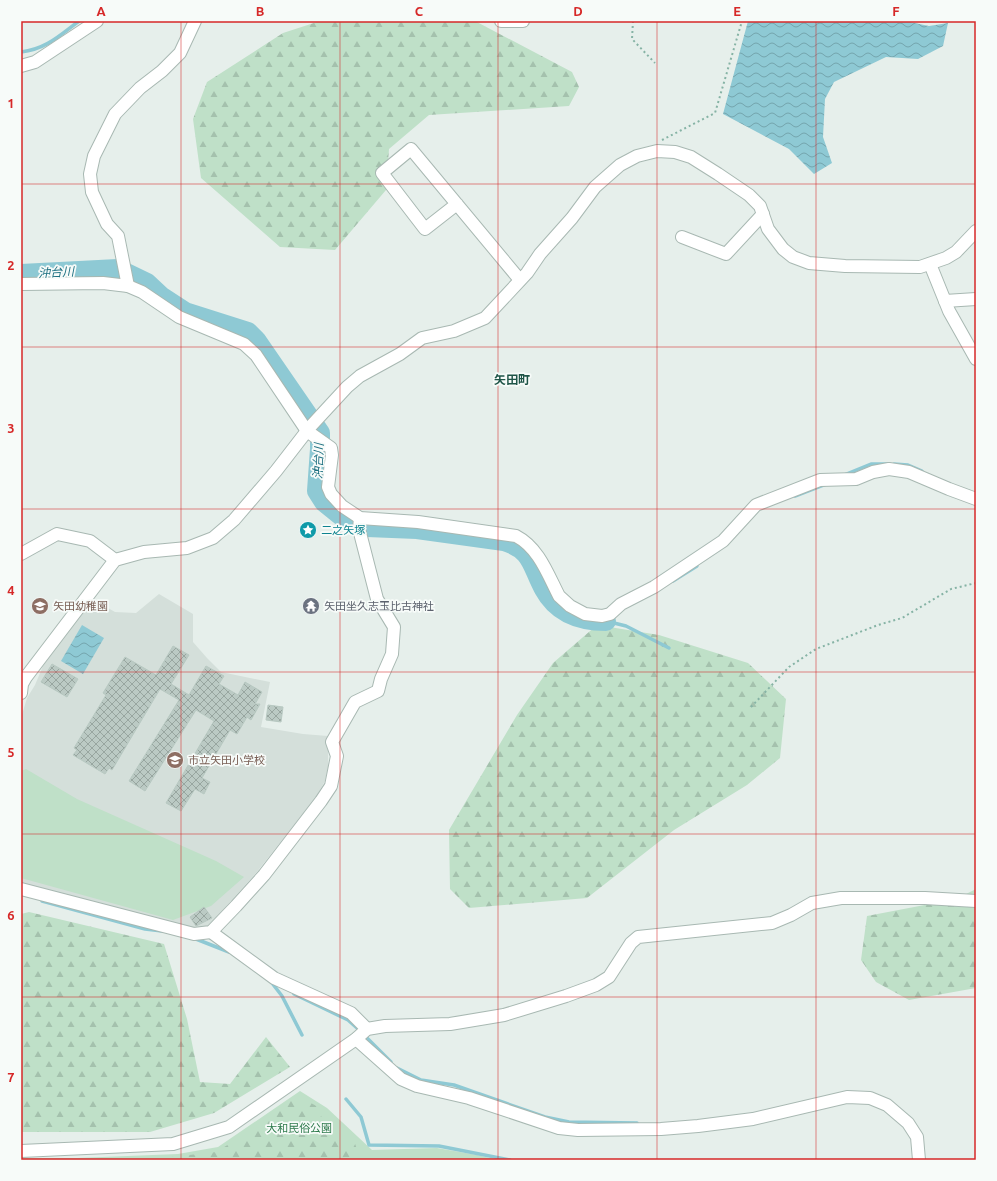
<svg xmlns="http://www.w3.org/2000/svg" width="997" height="1181" viewBox="0 0 997 1181" font-family="Ubuntu,'Noto Sans JP',sans-serif">
<style>
.built{fill:#d4dfda}
.green{fill:#bfe0c8}
.forest{fill:url(#forest-firs)}
.water{fill:url(#water-waves)}
.lines{fill:none;stroke-linecap:round;stroke-linejoin:round}
.stream{stroke:#8ec9d4;stroke-width:3.5}
.river{stroke:#8ec9d4;stroke-width:20}
.building{fill:url(#building-cross-hatch);stroke:#b8c9c2}
.minor-casing{stroke:#a8b8b2;stroke-width:14}
.path{stroke:#86b3a5;stroke-width:2;stroke-dasharray:2 3;stroke-linecap:butt}
.minor{stroke:#fff;stroke-width:12}
.grid{fill:none;stroke:#d62828;stroke-width:1;stroke-opacity:0.55}
.labels{text-anchor:middle;dominant-baseline:central;stroke-width:3.5;stroke-linejoin:round;paint-order:stroke}
.culture-label{font-size:11px;fill:#0d838f;stroke:#f7fbf9;text-anchor:start}
.education-label{font-size:11px;fill:#785e54;stroke:#f7fbf9;text-anchor:start}
.worship-label{font-size:11px;fill:#5b616d;stroke:#f7fbf9;text-anchor:start}
.park-label{font-size:11px;fill:#2d7a4b;stroke:#f7fbf9}
.water-label{font-size:12px;font-style:italic;fill:#1c6f80;stroke:#f7fbf9}
.neighbourhood-label{font-size:12px;font-weight:bold;fill:#1f5548;stroke:#f7fbf9}
.neatline{fill:none;stroke:#d62828;stroke-width:1.5}
.grid-label{font-size:13px;text-anchor:middle;font-weight:bold;fill:#d62828}
</style>
<defs>
<pattern id="forest-firs" width="22" height="20" patternUnits="userSpaceOnUse"><rect width="22" height="20" fill="#bfe0c8"/><path d="M5 1l3.5 6h-7zM16 11l3.5 6h-7z" fill="#a4c1ad"/></pattern>
<pattern id="water-waves" width="16" height="10" patternUnits="userSpaceOnUse"><rect width="16" height="10" fill="#8ec9d4"/><path d="M0 5q4-4 8 0t8 0" fill="none" stroke="#74a5ad"/></pattern>
<pattern id="building-cross-hatch" width="8" height="8" patternUnits="userSpaceOnUse"><rect width="8" height="8" fill="#bbcac4"/><path d="M0 0l8 8M0 8l8-8" fill="none" stroke="#98a6a0"/></pattern>
</defs>
<rect width="100%" height="100%" fill="#e6efeb"/>
<polygon class="built" points="159,594 193,614 193,642 207,658 221,672 270,682 261,727 303,734 328,736 328,767 325,781 316,797 256,873 203,932 21,883 21,718 27,698 35,685 43,666 92,599 115,612 136,613"/>
<g class="green">
<polygon points="26,769 77,799 216,861 244,877 211,906 173,920 21,878 21,771"/>
<polygon points="300,1091 327,1108 372,1150 437,1148 477,1155 498,1160 21,1160 21,1158 77,1158 178,1154 218,1147"/>
</g>
<g class="forest">
<polygon points="320,21 475,21 572,72 579,87 569,106 429,115 389,149 386,190 335,250 280,247 201,178 193,119 207,82 283,33"/>
<polygon points="597,625 659,635 748,663 786,699 780,758 747,785 674,830 587,898 469,908 450,889 449,830 517,715 553,663"/>
<polygon points="976,889 976,988 909,1000 876,982 861,960 867,916 956,899"/>
<polygon points="29,912 164,944 187,1019 200,1082 230,1084 266,1037 290,1067 214,1113 150,1132 21,1132 21,914"/>
<path d="M 300,1097 L 320,1108 C 322,1132 333,1134 354,1141 L 361,1160 L 145,1160 L 216,1152 L 244,1135 L 287,1102 Z"/>
</g>
<g class="water">
<polygon points="748,21 905,21 929,26 948,23 943,46 918,59 886,57 834,82 825,99 823,137 832,163 814,174 789,149 723,114"/>
<polygon points="82,625 104,638 83,674 61,661"/>
</g>
<g class="lines">
<g class="stream">
<path d="M 21,52 C 46,49 59,36 79,21"/>
<polyline points="894,464 908,465 922,471"/>
<polyline points="844,475 871,464 888,464"/>
<polyline points="795,496 826,484"/>
<polyline points="673,581 697,566"/>
<polyline points="606,621 626,626 669,648"/>
<polyline points="42,901 145,929 162,931"/>
<polyline points="196,939 229,952"/>
<polyline points="272,983 282,996 302,1035"/>
<polyline points="294,994 348,1020 357,1028"/>
<polyline points="364,1035 391,1062"/>
<polyline points="397,1068 421,1080 454,1085 545,1117 569,1122 637,1123"/>
<polyline points="346,1099 361,1117 369,1145 439,1146 510,1160"/>
</g>
<path class="river" d="M 21,274 L 118,269 L 147,283 L 162,297 L 185,312 L 248,332 L 256,340 L 320,433 L 320,449 L 317,491 L 324,502 L 350,523 L 367,527 L 417,529 L 504,541 C 533,550 531,565 544,589 C 557,613 580,621 606,621"/>
</g>
<g class="building">
<polygon points="173,646 189,655 171,684 189,695 206,666 224,676 219,684 238,695 245,682 262,692 255,704 260,704 251,720 247,717 237,734 230,730 202,778 210,782 204,794 195,789 181,811 166,803 214,721 196,710 145,791 129,781 179,700 160,689 112,770 109,768 105,774 73,755 77,750 74,748 106,695 103,693 125,657 156,675"/>
<polygon points="52,664 78,679 67,697 41,682"/>
<polygon points="268,705 283,707 281,722 266,720"/>
<polygon points="204,907 212,918 196,926 190,917"/>
</g>
<g class="lines">
<g class="minor-casing">
<g id="minor">
<polyline points="501,21 523,21"/>
<polyline points="21,66 35,62 97,21"/>
<polyline points="457,204 425,229 382,173 411,149 520,280"/>
<polyline points="682,237 726,254 763,214"/>
<polyline points="930,264 949,311 976,359"/>
<path d="M 21,284 L 103,283 L 128,286 L 142,292 L 179,317 L 244,344 L 256,355 L 307,431 L 331,448 L 332,455 L 328,487 L 331,494 L 342,506 L 360,518 L 418,522 L 516,536 C 539,548 548,575 559,596 L 570,606 L 585,614 L 602,616 L 610,614 L 621,604 L 654,587 L 723,541 L 756,505 L 820,480 L 856,479 L 873,472 L 889,469 L 909,472 L 949,489 L 976,499"/>
<polyline points="128,286 118,236 107,224 92,192 90,174 94,156 115,114 140,88 162,71 180,53 195,21"/>
<polyline points="945,301 976,299"/>
<polyline points="21,554 57,534 90,541 115,560"/>
<polyline points="21,693 22,684 26,677 115,560 144,552 187,548 213,538 234,520 276,471 310,427 347,387 360,376 400,354 422,338 454,331 485,318 527,273 540,254 572,218 595,187 620,165 637,156 657,151 675,152 691,157 718,174 749,195 760,206 768,229 783,249 793,257 809,263 845,266 920,267 946,258 956,252 976,231"/>
<polyline points="21,889 194,934 211,932 236,906 264,875 321,801 331,786 337,756 332,742 355,702 378,691 381,679 392,654 394,627 377,599 359,529 360,518"/>
<polyline points="211,932 274,978 351,1013 367,1029"/>
<polyline points="356,1039 401,1079 417,1086 469,1098 559,1128 578,1130 661,1129 698,1126 753,1119 847,1097 870,1098 887,1105 908,1123 917,1137 919,1160"/>
<polyline points="21,1151 173,1144 229,1127 356,1039 367,1029 385,1026 450,1024 504,1015 566,996 596,985 609,977 631,943 638,937 772,923 791,915 812,903 841,898 925,898 976,901"/>
</g>
</g>
<g class="path">
<polyline points="633,21 632,39 655,63"/>
<polyline points="662,140 715,113 742,21"/>
<polyline points="751,707 789,667 816,649 878,625 902,618 951,589 976,583"/>
</g>
<use href="#minor" class="minor"/>
</g>
<path class="grid" d="M 181,21 L 181,1160M 340,21 L 340,1160M 498,21 L 498,1160M 657,21 L 657,1160M 816,21 L 816,1160M 21,184 L 976,184M 21,347 L 976,347M 21,509 L 976,509M 21,672 L 976,672M 21,834 L 976,834M 21,997 L 976,997"/>
<defs>
<g id="sight-disc" transform="scale(0.9)"><circle r="9.5" fill="#0f9aa8" stroke="#f7fbf9"/><path d="M0-6L1.8-2.2L6-1.7L2.9 1.2L3.7 5.4L0 3.3L-3.7 5.4L-2.9 1.2L-6-1.7L-1.8-2.2Z" fill="#fff"/></g>
<g id="school-disc" transform="scale(0.9)"><circle r="9.5" fill="#8d6e63" stroke="#f7fbf9"/><path d="M0-5L7-2L0 1L-7-2ZM-4 1L0 2.5L4 1V4Q0 6-4 4Z" fill="#fff"/></g>
<g id="temple-disc" transform="scale(0.9)"><circle r="9.5" fill="#6b7280" stroke="#f7fbf9"/><path d="M0-6L5-2H3V0L6.5 2.5H4V6H1.5V3h-3V6H-4V2.5H-6.5L-3 0V-2H-5Z" fill="#fff"/></g>
</defs>
<g fill-rule="evenodd">
<use href="#sight-disc" x="308" y="530"/>
<use href="#school-disc" x="40" y="606"/>
<use href="#temple-disc" x="311" y="606"/>
<use href="#school-disc" x="175" y="760"/>
</g>
<g class="labels">
<g class="culture-label">
<text x="321" y="530">二之矢塚</text>
</g>
<g class="education-label">
<text x="53" y="606">矢田幼稚園</text>
<text x="188" y="760">市立矢田小学校</text>
</g>
<g class="worship-label">
<text x="324" y="606">矢田坐久志玉比古神社</text>
</g>
<g class="park-label">
<text x="299" y="1128">大和民俗公園</text>
</g>
<g class="water-label">
<text transform="translate(56 272) rotate(-3)">沖台川</text>
<text transform="translate(318 461) rotate(-88)">沖台川</text>
</g>
<g class="neighbourhood-label">
<text x="512" y="379">矢田町</text>
</g>
</g>
<rect width="997" height="1181" fill="none" stroke="#f7fbf9" stroke-width="44"/>
<rect x="22" y="22" width="953" height="1137" class="neatline"/>
<g class="grid-label">
<text x="101" y="16">A</text>
<text x="260" y="16">B</text>
<text x="419" y="16">C</text>
<text x="578" y="16">D</text>
<text x="737" y="16">E</text>
<text x="896" y="16">F</text>
<text x="11" y="108">1</text>
<text x="11" y="270">2</text>
<text x="11" y="433">3</text>
<text x="11" y="595">4</text>
<text x="11" y="757">5</text>
<text x="11" y="920">6</text>
<text x="11" y="1082">7</text>
</g>
</svg>
